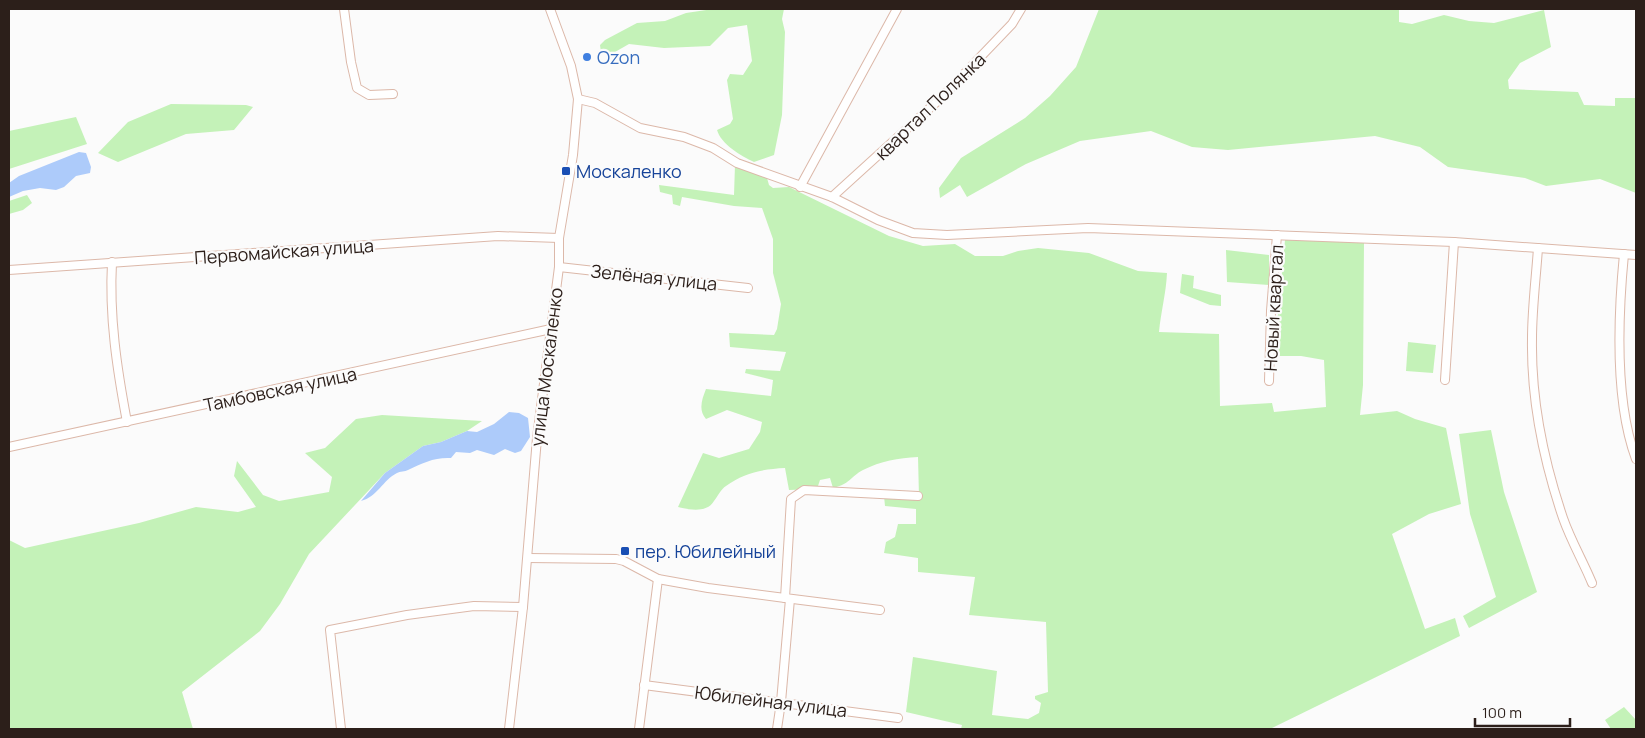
<svg xmlns="http://www.w3.org/2000/svg" width="1645" height="738" viewBox="0 0 1645 738" font-family="Manrope,sans-serif">
<style>
.green{fill:#c4f2b8}
.water{fill:#adcbfa}
.lines{fill:none;stroke-linecap:round;stroke-linejoin:round}
.minor-casing{stroke:#dcb8a9;stroke-width:10}
.minor{stroke:#fff;stroke-width:8}
.shop-dot{fill:#3f7fe0;stroke:#fbfbfb;stroke-width:2}
.transit-dot{fill:#1a4fb4;stroke:#fbfbfb;stroke-width:2}
.labels{text-anchor:middle;dominant-baseline:central;stroke-width:4.5;stroke-linejoin:round;paint-order:stroke}
.shop-label{font-size:18px;fill:#366cbe;stroke:#fbfbfb;text-anchor:start}
.street-label{font-size:18px;fill:#2c1f1a;stroke:#fbfbfb}
.transit-label{font-size:18px;fill:#164399;stroke:#fbfbfb;text-anchor:start}
</style>
<rect width="100%" height="100%" fill="#fbfbfb"/>
<g class="green">
<path d="M 713,9 L 784,9 L 782,19 L 785,32 L 782,115 L 774,155 L 754,162 C 741,156 721,144 717,130 L 730,124 L 733,119 L 727,80 L 730,74 L 743,75 L 752,61 L 747,25 L 728,28 L 710,46 L 664,48 L 629,44 L 608,56 L 601,52 L 600,45 L 605,40 L 637,23 L 665,21 L 686,13 Z"/>
<polygon points="1099,9 1399,9 1399,22 1412,24 1444,15 1469,21 1494,23 1544,10 1551,47 1520,63 1508,80 1509,89 1578,92 1584,105 1615,106 1615,98 1636,98 1636,193 1600,179 1546,186 1525,178 1448,167 1420,147 1375,136 1228,150 1192,147 1151,131 1080,141 1026,164 967,197 960,185 940,198 939,188 961,158 1025,118 1050,96 1076,67"/>
<polygon points="171,104 246,105 253,107 234,130 186,134 118,162 98,153 128,122"/>
<polygon points="76,117 87,144 9,169 9,131"/>
<path d="M 735,165 L 767,178 L 769,185 L 773,188 L 789,187 L 889,236 L 923,246 L 955,244 L 975,256 L 1003,256 L 1018,251 L 1038,248 L 1089,253 L 1138,271 L 1167,273 C 1166,294 1161,311 1159,332 L 1219,334 L 1220,406 L 1272,403 L 1274,412 L 1326,407 L 1324,360 L 1301,356 L 1274,356 L 1285,240 L 1364,242 L 1363,385 L 1360,415 L 1397,411 L 1415,419 L 1446,428 L 1461,504 L 1429,514 L 1392,534 L 1425,629 L 1455,618 L 1460,636 L 1270,729 L 961,729 L 962,725 L 906,712 L 913,657 L 997,671 L 992,715 L 1028,719 L 1039,713 L 1041,703 L 1035,699 L 1035,696 L 1048,692 L 1046,622 L 969,615 L 975,577 L 918,572 L 918,558 L 884,553 L 886,542 L 895,537 L 898,524 L 916,524 L 916,509 L 885,506 L 884,496 L 919,497 L 918,457 C 898,458 881,461 863,470 C 850,477 850,484 833,488 L 830,478 L 820,480 L 817,489 L 789,490 L 785,468 C 763,469 744,473 726,486 C 721,489 718,496 714,501 C 707,513 690,510 678,507 L 703,453 L 719,458 L 749,449 L 760,432 L 762,422 L 727,410 L 706,419 C 698,410 702,399 706,389 L 771,396 L 773,380 L 745,373 L 746,369 L 780,371 L 786,352 L 730,347 L 729,333 L 774,335 L 777,329 L 781,304 L 773,273 L 773,239 L 762,208 L 734,206 L 682,197 L 680,206 L 673,204 L 672,195 L 660,192 L 659,185 L 734,195 Z"/>
<polygon points="27,195 32,203 23,210 9,214 9,201"/>
<polygon points="1226,250 1269,255 1269,285 1227,282"/>
<polygon points="1182,274 1194,276 1193,288 1221,295 1221,306 1210,305 1180,293"/>
<polygon points="1408,342 1436,345 1433,373 1406,371"/>
<polygon points="382,415 482,421 467,431 441,442 423,446 385,473 309,554 280,604 260,631 182,692 193,729 9,729 9,540 25,548 139,523 196,507 238,512 256,507 234,476 237,461 263,495 279,501 329,492 332,477 305,453 325,448 356,419"/>
<polygon points="1491,430 1504,492 1537,592 1469,628 1463,616 1496,597 1470,514 1459,434"/>
<polygon points="1624,707 1636,720 1636,729 1611,729 1605,720"/>
</g>
<g class="water">
<polygon points="79,152 86,153 91,167 90,173 76,176 64,187 56,190 40,188 23,191 9,197 9,183 19,176"/>
<path d="M 509,412 L 519,413 L 528,418 L 530,437 L 521,451 L 515,453 L 505,449 L 494,455 L 477,450 L 470,453 L 456,452 L 451,458 C 435,457 422,463 408,470 C 405,472 400,471 397,473 C 383,480 377,497 361,501 L 385,473 L 423,446 L 441,442 L 467,431 L 477,432 L 494,424 Z"/>
</g>
<g class="lines">
<g class="minor-casing">
<g id="minor">
<polyline points="344,9 351,62 357,88 369,95 393,94"/>
<polyline points="578,99 595,103 640,128 684,137 713,148 737,163 832,197 878,220 913,233 947,235 1088,228 1454,242 1636,255"/>
<polyline points="800,187 897,9"/>
<polyline points="832,197 942,97 1012,24 1021,9"/>
<path d="M 1538,248 C 1536,278 1532,308 1532,339 C 1531,398 1544,462 1563,518 C 1571,541 1583,561 1592,583"/>
<path d="M 1624,254 C 1618,316 1614,400 1636,459"/>
<path d="M 112,262 C 109,317 117,369 127,422"/>
<polyline points="559,267 748,288"/>
<polyline points="9,270 498,236 559,238"/>
<polyline points="1445,380 1454,242"/>
<polyline points="1269,381 1271,311 1277,235"/>
<polyline points="9,447 551,329"/>
<polyline points="528,558 616,559 624,561 658,579 708,588 785,598"/>
<polyline points="880,610 785,598 791,499 804,490 918,496"/>
<polyline points="644,685 898,718"/>
<polyline points="341,729 330,630 407,615 474,606 523,607"/>
<polyline points="509,729 523,607 537,438 559,267 559,238 573,155 578,99 571,66 550,9"/>
<polyline points="639,729 658,579"/>
<polyline points="777,729 781,702 790,599"/>
</g>
</g>
<use href="#minor" class="minor"/>
</g>
<circle class="shop-dot" cx="587" cy="57" r="5"/>
<g class="transit-dot">
<rect x="561" y="166" width="10" height="10" rx="2.5"/>
<rect x="620" y="546" width="10" height="10" rx="2.5"/>
</g>
<g class="labels">
<g class="shop-label">
<text x="597" y="57">Ozon</text>
</g>
<g class="street-label">
<text transform="translate(930 106) rotate(-44)">квартал Полянка</text>
<text transform="translate(284 251) rotate(-4)">Первомайская улица</text>
<text transform="translate(654 277) rotate(6)">Зелёная улица</text>
<text transform="translate(1273 308) rotate(-87)">Новый квартал</text>
<text transform="translate(546 367) rotate(-83)">улица Москаленко</text>
<text transform="translate(280 389) rotate(-12)">Тамбовская улица</text>
<text transform="translate(771 701) rotate(7)">Юбилейная улица</text>
</g>
<g class="transit-label">
<text x="576" y="171">Москаленко</text>
<text x="635" y="551">пер. Юбилейный</text>
</g>
</g>
<rect width="1645" height="738" fill="none" stroke="#2c1f1a" stroke-width="20"/>
<path d="M1475 718v8h95v-8" fill="none" stroke="#2c1f1a" stroke-width="2.5"/>
<text x="1482" y="718" font-size="15" fill="#2c1f1a" stroke="#fbfbfb" stroke-width="4" paint-order="stroke">100 m</text>
</svg>
